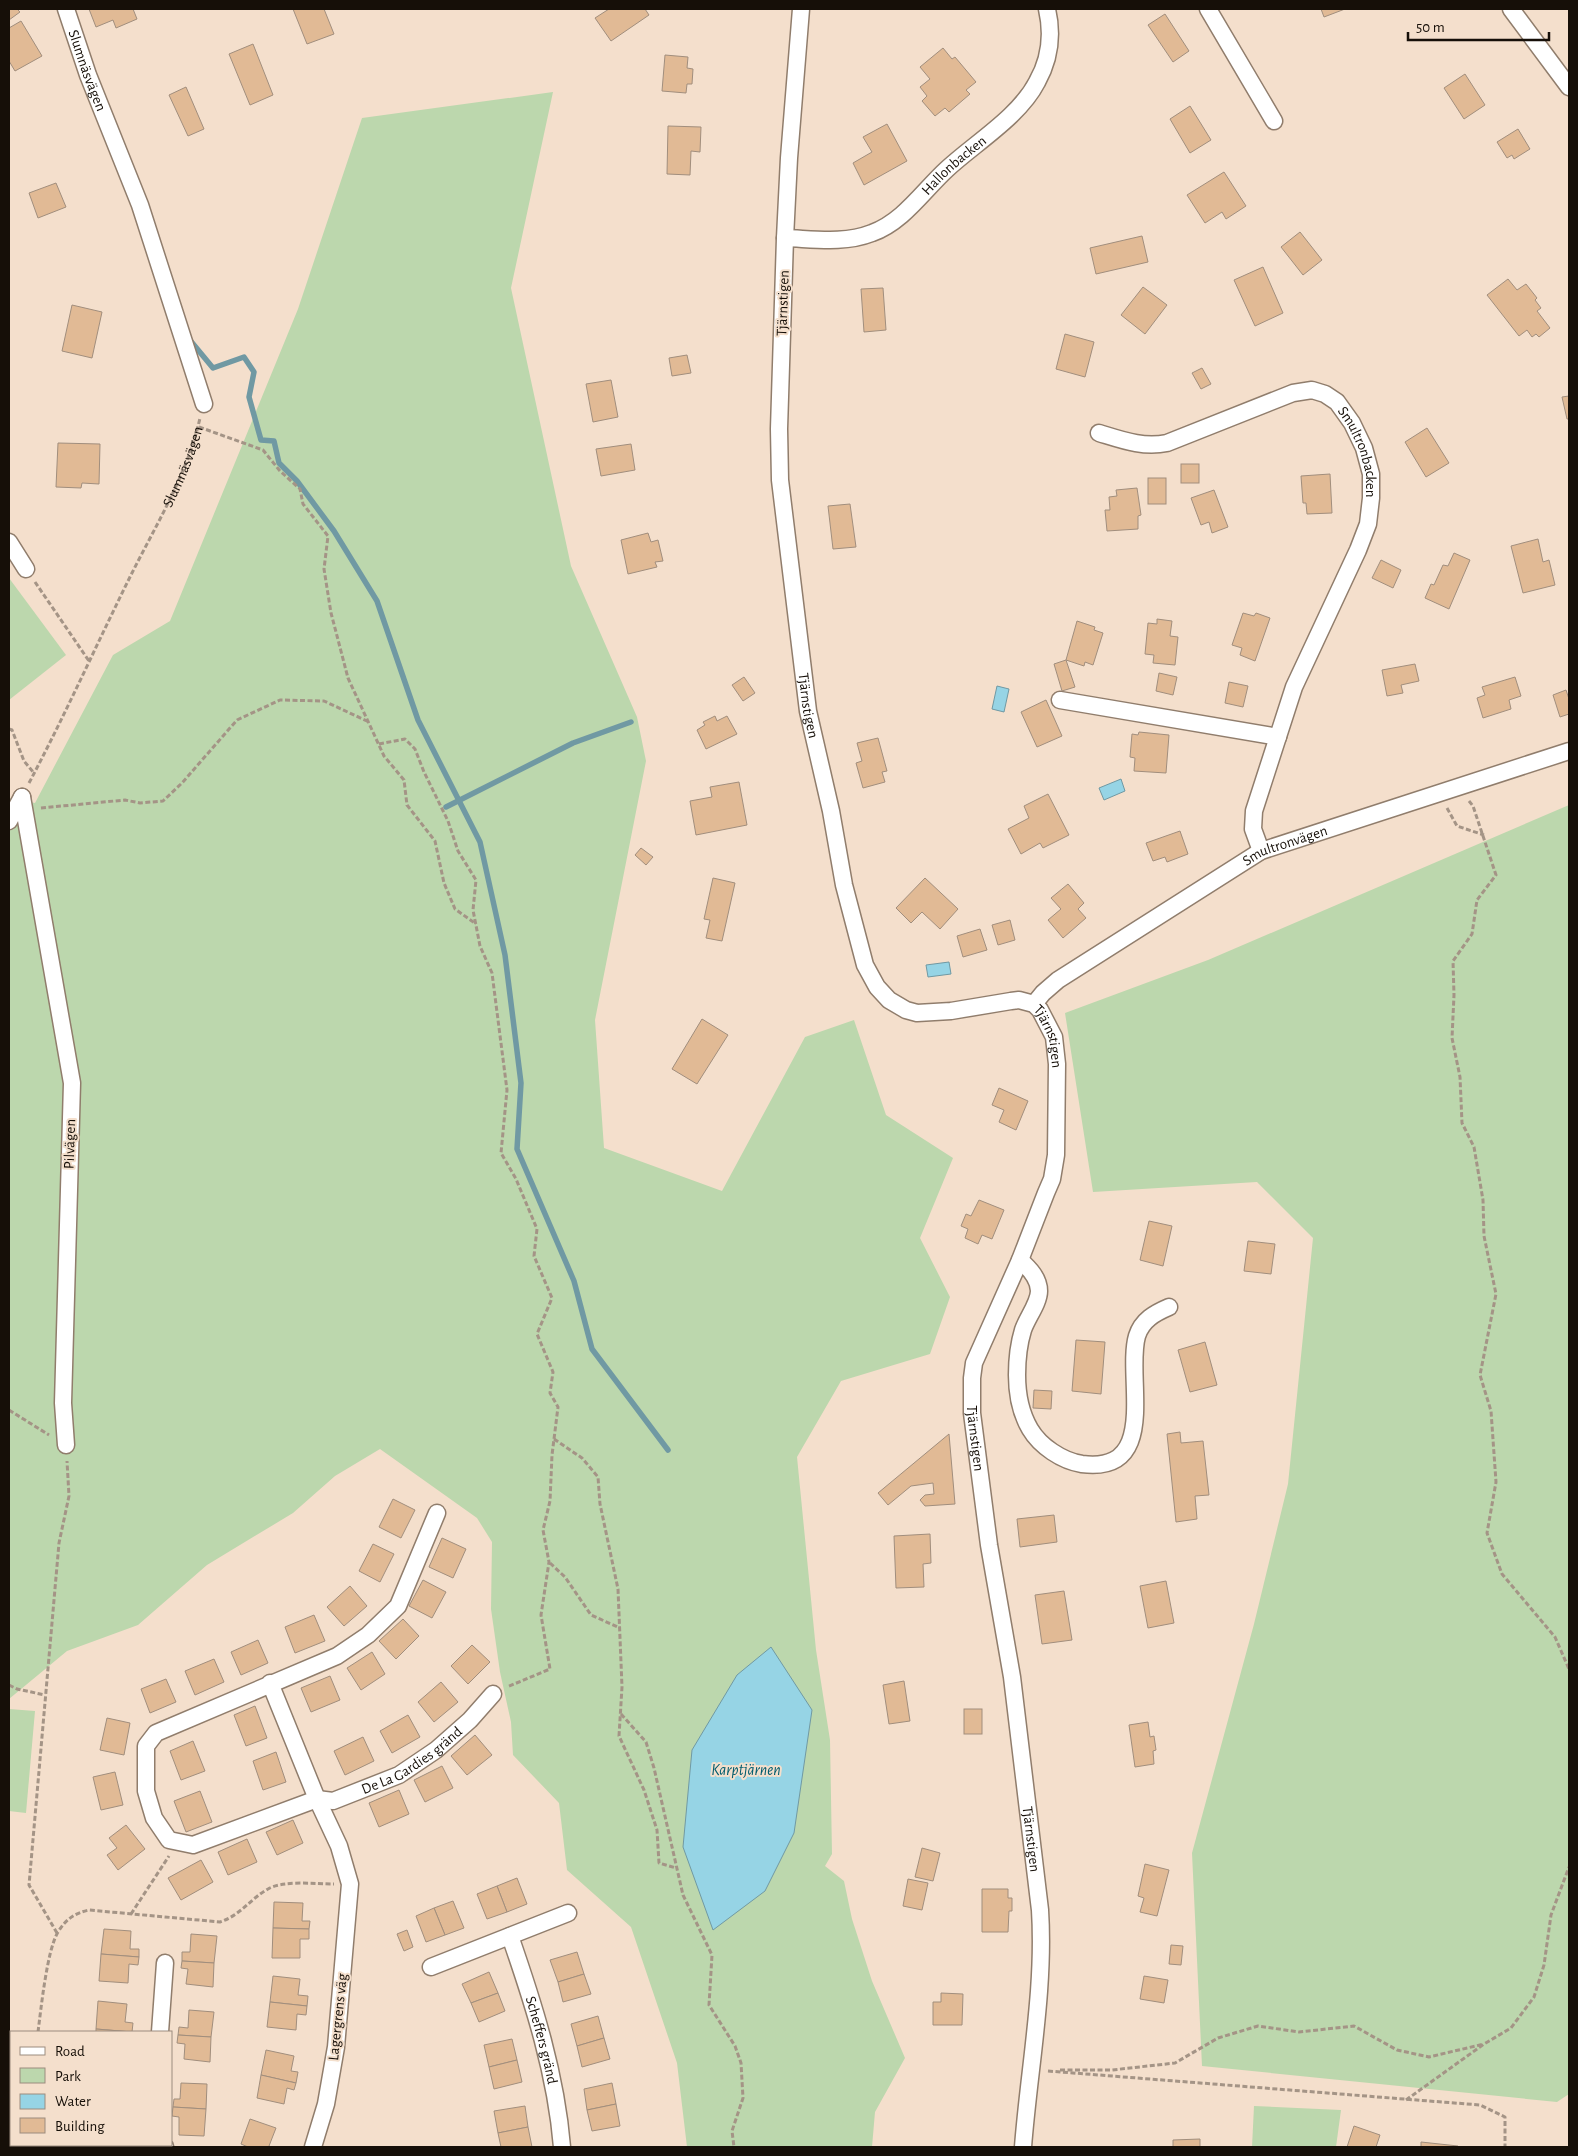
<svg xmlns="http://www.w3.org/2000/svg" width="1578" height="2156" viewBox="0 0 1578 2156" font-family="'Alegreya Sans',sans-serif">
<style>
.green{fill:#bcd7ad}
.water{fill:#96d4e5;stroke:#7099a3}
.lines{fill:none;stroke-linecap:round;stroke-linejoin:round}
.stream{stroke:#7099a3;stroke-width:5.5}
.building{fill:#e1ba95;stroke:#a18e7d}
.minor-casing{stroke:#907d6c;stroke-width:19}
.path{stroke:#a49486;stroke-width:3;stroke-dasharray:5 2.5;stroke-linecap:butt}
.minor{stroke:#fff;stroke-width:16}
.labels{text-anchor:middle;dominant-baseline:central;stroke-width:4;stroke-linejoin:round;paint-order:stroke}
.street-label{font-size:15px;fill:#160f08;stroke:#f4dfcc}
.water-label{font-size:16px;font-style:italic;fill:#015b6d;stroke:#f4dfcc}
</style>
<rect width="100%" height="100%" fill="#f4dfcc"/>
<g class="green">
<polygon points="553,92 511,288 571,566 637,717 646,761 595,1020 604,1148 722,1191 805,1037 854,1020 886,1115 953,1158 920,1238 950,1297 930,1354 841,1381 797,1457 816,1650 830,1740 832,1854 825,1866 844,1881 852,1919 872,1981 905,2058 875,2112 872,2147 687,2147 677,2063 631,1927 567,1870 559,1803 513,1755 511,1722 500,1672 491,1609 492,1542 477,1518 380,1449 335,1476 293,1513 207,1565 138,1625 67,1651 9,1699 9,798 35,803 113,655 170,621 298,309 362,118"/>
<polygon points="9,578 66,655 9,700"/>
<polygon points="1569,805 1569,2094 1557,2102 1202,2066 1192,1853 1254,1624 1288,1484 1313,1238 1257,1182 1093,1192 1065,1013 1208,960"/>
<polygon points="9,1709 35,1711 26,1813 9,1811"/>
<polygon points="1254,2106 1341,2110 1336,2147 1252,2147"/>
</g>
<g class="water">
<polygon points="997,686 1009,689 1004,712 992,709"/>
<polygon points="1121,779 1125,791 1104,800 1099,788"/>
<polygon points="949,962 951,974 928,977 926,965"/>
<polygon points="771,1647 812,1710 794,1833 765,1891 713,1930 683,1847 692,1750 737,1675"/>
</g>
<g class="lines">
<g class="stream">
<polyline points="189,339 213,368 244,357 254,372 249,397 261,440 274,441 279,463 297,481 334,531 377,601 418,720 480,842 505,955 521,1083 517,1149 574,1281 592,1349 668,1450"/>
<polyline points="446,807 573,743 631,722"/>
</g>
</g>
<g class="building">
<polygon points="9,9 17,9 20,12 9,20"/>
<polygon points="89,9 133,9 137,19 116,28 113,20 96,27"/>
<polygon points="293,9 324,9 334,34 307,44"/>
<polygon points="609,9 645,9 649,15 611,41 595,18"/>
<polygon points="1321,9 1345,9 1324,17"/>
<polygon points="1165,14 1189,51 1173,62 1148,25"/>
<polygon points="21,21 42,56 15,71 9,61 9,28"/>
<polygon points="253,44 273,95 250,105 229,54"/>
<polygon points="943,48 952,59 955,57 976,82 966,90 970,94 949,112 945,108 935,116 922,101 927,96 920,87 930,79 920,67"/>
<polygon points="665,55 688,57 687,68 693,69 692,84 687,84 686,93 662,91"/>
<polygon points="1465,74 1485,105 1464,119 1444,88"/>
<polygon points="186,87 204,129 188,136 169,95"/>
<polygon points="1190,106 1211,140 1190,153 1170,119"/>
<polygon points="887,124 907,161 864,185 853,163 872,152 863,137"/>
<polygon points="668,126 701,127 700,152 691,151 690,175 667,174"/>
<polygon points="1518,129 1530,149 1514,159 1512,155 1507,158 1497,142"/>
<polygon points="1224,172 1246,206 1226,219 1222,212 1205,223 1187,195"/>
<polygon points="56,183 66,207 38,218 29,193"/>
<polygon points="1300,232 1322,260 1303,275 1281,247"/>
<polygon points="1142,236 1148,262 1096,274 1090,248"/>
<polygon points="1263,267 1283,313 1255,326 1234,280"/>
<polygon points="1508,279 1517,290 1526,284 1537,298 1535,300 1541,308 1537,311 1550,328 1539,337 1536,334 1532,337 1527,330 1519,336 1487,295"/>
<polygon points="1143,287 1167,305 1145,334 1121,315"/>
<polygon points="883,288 886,330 864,332 861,289"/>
<polygon points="72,305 102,312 92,358 62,351"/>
<polygon points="1065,334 1094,342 1085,377 1056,369"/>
<polygon points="687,355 691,373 672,376 669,358"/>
<polygon points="1202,368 1211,384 1201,389 1192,373"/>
<polygon points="611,380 618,417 593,422 586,384"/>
<polygon points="1569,396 1569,419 1567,419 1562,397"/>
<polygon points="1427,428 1449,463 1426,477 1405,442"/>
<polygon points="58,443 100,444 99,484 82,483 81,488 56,487"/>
<polygon points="631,444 635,470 601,476 596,449"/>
<rect x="1181" y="464" width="18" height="19"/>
<polygon points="1330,474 1332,513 1307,514 1306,503 1303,503 1301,476"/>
<rect x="1148" y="478" width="18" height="26"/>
<polygon points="1137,488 1141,515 1138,516 1138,529 1107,531 1105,510 1110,510 1109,497 1117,496 1116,490"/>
<polygon points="1214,490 1228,527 1212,533 1209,522 1201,525 1191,498"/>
<polygon points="850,504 856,547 833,549 828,506"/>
<polygon points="648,533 651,542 658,540 663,561 655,562 657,567 628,574 621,540"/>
<polygon points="1538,539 1543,562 1549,560 1555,585 1523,593 1511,546"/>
<polygon points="1454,553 1470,560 1449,609 1425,598 1431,584 1434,585 1443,565 1448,566"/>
<polygon points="1381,560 1401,570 1393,588 1372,578"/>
<polygon points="1243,613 1254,616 1256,613 1270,618 1255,661 1240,655 1242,648 1232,645"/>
<polygon points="1157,619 1172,621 1170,636 1178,637 1175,665 1153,663 1154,655 1145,654 1148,623 1157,624"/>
<polygon points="1077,621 1095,627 1094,630 1103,633 1093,665 1085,662 1084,666 1066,660"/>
<polygon points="1066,660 1075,687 1062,691 1054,664"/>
<polygon points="1415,664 1419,681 1401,685 1403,693 1387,696 1382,670"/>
<polygon points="1159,673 1177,677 1173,695 1156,691"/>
<polygon points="744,677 755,693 743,701 732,685"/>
<polygon points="1515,677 1521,696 1509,700 1511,709 1483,718 1477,698 1485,695 1482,687"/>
<polygon points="1229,682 1248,686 1243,707 1225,703"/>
<polygon points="1566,690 1569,699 1569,714 1560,717 1553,695"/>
<polygon points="1046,700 1062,736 1037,747 1021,712"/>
<polygon points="715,716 717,721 727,716 737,734 706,749 697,730 705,725 703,722"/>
<polygon points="1139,732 1169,735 1166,773 1134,771 1135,758 1130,757 1132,734 1138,735"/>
<polygon points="878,738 887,771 882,772 885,782 863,788 856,763 862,761 857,743"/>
<polygon points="739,782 747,825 696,835 690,801 712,797 710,787"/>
<polygon points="1048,794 1069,835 1043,848 1040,843 1021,854 1008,829 1029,818 1024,806"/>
<polygon points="1180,831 1188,854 1167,862 1165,857 1153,861 1146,843"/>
<polygon points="641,848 653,857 646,865 635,855"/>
<polygon points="713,878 735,883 722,941 706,938 710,920 704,919"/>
<polygon points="925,878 958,909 940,929 922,912 911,923 896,908"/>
<polygon points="1068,884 1084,903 1078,909 1086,918 1063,938 1048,920 1061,909 1051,898"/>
<polygon points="1010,920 1015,940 998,945 992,925"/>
<polygon points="980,929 987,950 963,957 957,936"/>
<polygon points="702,1019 728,1035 697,1084 672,1069"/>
<polygon points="999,1088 1028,1101 1016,1130 999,1122 1004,1110 992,1105"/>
<polygon points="979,1200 1004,1210 992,1239 982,1235 978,1244 965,1238 968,1229 961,1226 966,1214 971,1216"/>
<polygon points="1149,1221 1172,1226 1163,1266 1140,1260"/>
<polygon points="1248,1241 1275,1244 1271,1274 1244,1271"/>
<polygon points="1076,1340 1105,1342 1101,1394 1072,1391"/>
<polygon points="1205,1342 1217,1385 1190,1392 1178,1350"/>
<polygon points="1034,1390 1052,1391 1051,1409 1033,1408"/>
<polygon points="1180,1432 1181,1443 1203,1441 1209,1495 1195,1496 1197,1519 1176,1522 1167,1434"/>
<polygon points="949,1434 955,1504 925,1506 920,1500 925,1495 934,1494 933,1483 911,1486 888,1505 878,1493"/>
<polygon points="393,1499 415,1510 401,1538 379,1527"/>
<polygon points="1054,1515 1057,1542 1020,1547 1017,1519"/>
<polygon points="930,1534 931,1563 923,1564 924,1587 896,1588 894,1536"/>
<polygon points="442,1538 466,1549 453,1578 429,1567"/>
<polygon points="373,1544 394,1554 380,1582 359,1571"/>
<polygon points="423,1580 446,1592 432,1618 409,1606"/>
<polygon points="1166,1581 1174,1623 1148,1628 1140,1586"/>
<polygon points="350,1586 367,1606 344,1626 327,1607"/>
<polygon points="1064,1591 1072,1640 1042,1644 1035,1595"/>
<polygon points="314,1615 325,1641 295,1653 285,1627"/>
<polygon points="403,1619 419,1636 396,1659 379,1641"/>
<polygon points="258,1640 268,1663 241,1675 231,1652"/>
<polygon points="472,1645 490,1662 468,1684 451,1666"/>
<polygon points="372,1652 385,1674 361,1690 347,1668"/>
<polygon points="214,1659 224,1682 195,1695 185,1671"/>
<polygon points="330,1676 340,1700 311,1712 301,1688"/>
<polygon points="166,1679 176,1702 150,1713 141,1689"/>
<polygon points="904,1681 910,1721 889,1724 883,1685"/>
<polygon points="441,1682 458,1702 434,1722 418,1702"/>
<polygon points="255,1706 267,1738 246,1746 234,1715"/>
<rect x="964" y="1709" width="18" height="25"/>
<polygon points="408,1715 420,1737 392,1753 380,1731"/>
<polygon points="107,1718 130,1723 124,1755 100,1750"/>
<polygon points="1148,1722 1150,1737 1154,1736 1156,1750 1153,1751 1154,1764 1135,1767 1129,1725"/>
<polygon points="475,1735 492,1755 467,1775 451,1756"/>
<polygon points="363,1737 374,1761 345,1775 334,1751"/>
<polygon points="193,1741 205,1771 181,1780 170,1751"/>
<polygon points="276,1752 286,1782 263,1790 253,1761"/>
<polygon points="442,1766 453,1788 425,1802 414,1780"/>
<polygon points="115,1772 123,1805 101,1810 93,1777"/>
<polygon points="399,1790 409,1814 379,1827 369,1803"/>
<polygon points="200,1791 212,1822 186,1832 174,1801"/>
<polygon points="293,1820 303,1843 277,1855 266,1832"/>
<polygon points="126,1825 145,1849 118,1870 107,1855 117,1848 109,1838"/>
<polygon points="247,1839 257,1862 228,1875 218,1852"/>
<polygon points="922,1848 940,1853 933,1881 915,1877"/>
<polygon points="201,1860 213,1882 181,1900 168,1878"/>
<polygon points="1145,1864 1169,1870 1157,1916 1140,1912 1144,1898 1138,1896"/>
<polygon points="517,1878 527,1904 507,1912 497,1886"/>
<polygon points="908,1879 928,1883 922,1910 903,1906"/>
<polygon points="497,1886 507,1912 487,1919 477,1894"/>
<polygon points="982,1889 1008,1889 1008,1898 1012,1898 1012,1911 1009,1911 1008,1932 982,1932"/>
<polygon points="453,1901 464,1928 445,1935 434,1908"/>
<polygon points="274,1902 303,1903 302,1921 310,1921 309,1929 273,1928"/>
<polygon points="434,1908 445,1935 426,1942 416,1916"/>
<polygon points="273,1928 309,1929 309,1939 300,1939 300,1958 272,1958"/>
<polygon points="104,1929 131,1931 130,1949 139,1949 139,1957 101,1954"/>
<polygon points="407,1930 413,1947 404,1951 397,1934"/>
<polygon points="191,1934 217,1936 214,1963 182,1961 182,1952 190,1952"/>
<polygon points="1171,1945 1183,1946 1181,1965 1169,1964"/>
<polygon points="577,1952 584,1974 558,1982 550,1960"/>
<polygon points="101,1954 139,1957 138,1965 129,1964 128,1983 99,1981"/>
<polygon points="182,1961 214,1963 213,1987 186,1984 188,1969 181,1968"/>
<polygon points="489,1972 498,1993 471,2003 462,1984"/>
<polygon points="584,1974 591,1994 563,2002 558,1982"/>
<polygon points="273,1976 300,1979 298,1995 308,1996 307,2006 270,2002"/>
<polygon points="1144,1976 1168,1980 1164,2003 1140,1999"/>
<polygon points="498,1993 505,2011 479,2022 471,2003"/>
<polygon points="941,1993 963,1994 962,2025 933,2025 933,2002 941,2002"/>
<polygon points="98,2001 127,2004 125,2022 133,2023 132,2032 96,2029"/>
<polygon points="270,2002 307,2006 306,2015 297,2014 296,2030 267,2027"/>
<polygon points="189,2010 214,2012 211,2037 178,2035 179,2027 188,2028"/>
<polygon points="598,2016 604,2038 577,2046 571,2024"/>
<polygon points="96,2029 132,2032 96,2032"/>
<polygon points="178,2035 211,2037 210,2062 184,2059 185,2044 177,2043"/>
<polygon points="604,2038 610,2059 582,2067 577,2046"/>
<polygon points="512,2039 517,2060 489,2067 484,2045"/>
<polygon points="266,2050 294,2056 291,2071 298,2072 296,2083 261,2075"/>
<polygon points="517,2060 522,2082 494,2089 489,2067"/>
<polygon points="261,2075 296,2083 294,2090 287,2088 284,2104 257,2098"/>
<polygon points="181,2083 207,2084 206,2109 173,2107 174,2099 180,2099"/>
<polygon points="612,2083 616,2104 587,2110 584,2089"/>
<polygon points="616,2104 620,2126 592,2131 587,2110"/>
<polygon points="525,2106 528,2127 498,2133 494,2111"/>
<polygon points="173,2107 206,2109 204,2136 179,2135 179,2117 172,2116"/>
<polygon points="250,2119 276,2128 269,2146 272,2147 248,2147 241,2144"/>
<polygon points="1354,2126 1380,2135 1376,2147 1347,2147"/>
<polygon points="528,2127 532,2147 501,2147 498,2133"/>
<polygon points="1200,2139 1200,2147 1173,2147 1173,2140"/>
<polygon points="1421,2142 1458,2146 1457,2147 1421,2147"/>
</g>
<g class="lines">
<g class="minor-casing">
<g id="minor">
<path id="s2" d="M 66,9 L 88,75 L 140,205 L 204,404"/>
<path id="s3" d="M 801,9 L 789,158 L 785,238 L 779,429 L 780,480 L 808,711 L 831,811 L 844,885 L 865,965 L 877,987 L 889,1000 L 906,1010 L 917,1013 L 951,1011 L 1011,1001 L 1019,1000 L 1034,1004 L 1040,1010 L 1054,1037 L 1057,1064 L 1056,1155 L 1052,1179 L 1046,1193 L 1020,1260 L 974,1363 L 972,1378 L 972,1413 L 989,1545 L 1012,1677 L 1040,1910 C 1045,1989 1029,2069 1023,2147"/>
<polyline points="1208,9 1274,121"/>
<polyline points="1511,9 1569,87"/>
<path id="s4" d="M 785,238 C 814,239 844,244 872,233 C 903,222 923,191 947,169 C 975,143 1019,117 1037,82 C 1050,59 1053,35 1047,9"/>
<path id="s5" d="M 1099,433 C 1122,440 1143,448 1167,443 L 1293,393 L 1312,390 L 1325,394 L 1337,402 L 1352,423 L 1364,448 L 1371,474 L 1371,498 L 1368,524 L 1358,550 L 1294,687 L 1254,811 L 1253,829 L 1261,851"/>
<polyline points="9,542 26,569"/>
<polyline points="1060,700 1278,737"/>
<polyline points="22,797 72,1083 63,1403 66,1445"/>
<polyline points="9,821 22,797"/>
<path id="s6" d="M 1034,1004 L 1043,993 L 1058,980 L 1261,851 L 1569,751"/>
<path d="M 1020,1260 C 1029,1268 1039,1278 1039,1291 C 1039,1303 1027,1318 1023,1330 C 1019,1343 1017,1361 1017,1375 C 1017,1395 1020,1412 1030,1429 C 1040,1446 1062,1461 1082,1464 C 1161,1474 1125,1377 1137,1336 C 1142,1320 1155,1313 1169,1307"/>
<path id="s7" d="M 437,1513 L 398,1606 L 368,1635 L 337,1656 L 156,1733 L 146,1746 L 146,1791 L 154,1818 L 169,1840 L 193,1845 L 317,1799 L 333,1801 L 399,1775 L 436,1750 L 470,1720 L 493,1694"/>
<polyline points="270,1683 317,1799 339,1846 350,1884 336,2047 326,2104 313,2147"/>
<path id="s8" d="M 510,1936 C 534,2005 556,2074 562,2147"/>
<polyline points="431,1967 568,1913"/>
<polyline points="160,2032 165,1963"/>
<polyline points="162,2145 165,2147"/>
</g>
</g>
<g class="path">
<polyline points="199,427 263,450 280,471 300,489 303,504 328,536 324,569 331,613 348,678 384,756 404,780 407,805 435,841 444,883 455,909 476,924"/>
<polyline points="35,582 89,661"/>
<polyline points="9,729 12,730 24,761 34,773"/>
<polyline points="379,744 405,739 415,749 424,772 448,821 458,851 476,880 473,910 480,946 492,973 507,1090 501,1153 516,1179 537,1229 534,1256 552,1298 537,1334 553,1372 550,1393 558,1407 552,1455 550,1501 543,1530 549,1562 541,1615 550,1669 507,1687"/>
<path id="s1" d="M 29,783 C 64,717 95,648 128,581 C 154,528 187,476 200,418"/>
<polyline points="1469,801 1473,806 1496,875 1477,900 1472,934 1453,961 1454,995 1452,1038 1460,1077 1462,1123 1474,1147 1483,1200 1484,1236 1496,1294 1480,1375 1491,1411 1496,1482 1487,1533 1502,1574 1555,1637 1569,1669"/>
<polyline points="41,808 125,800 140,803 163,801 182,783 237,720 280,700 324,701 369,722"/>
<polyline points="1447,808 1457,826 1484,835"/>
<polyline points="9,1410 49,1435"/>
<polyline points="554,1439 582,1458 598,1477 600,1504 618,1589 622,1687 619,1736 644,1790 657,1830 659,1863 676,1868"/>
<polyline points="550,1563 565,1577 591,1615 620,1628"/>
<polyline points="9,1685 17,1689 45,1695"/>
<polyline points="621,1714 646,1742 654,1768 683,1895 712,1955 709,2005 735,2046 741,2063 743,2098 732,2131 734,2147"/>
<polyline points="131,1914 169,1856"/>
<polyline points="57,1933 29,1885 59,1543 69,1496 67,1461"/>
<path d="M 38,2032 C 41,2009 47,1950 58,1932 C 66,1919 75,1913 89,1910 L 220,1922 C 241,1915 250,1899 268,1889 C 282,1880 317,1884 334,1884"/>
<polyline points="1060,2070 1112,2070 1175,2063 1218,2038 1258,2026 1299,2032 1354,2026 1397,2050 1429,2057 1484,2044"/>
<polyline points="1048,2071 1480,2105 1505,2117 1505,2147"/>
<polyline points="1406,2100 1484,2044 1511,2028 1534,1997 1544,1965 1551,1915 1569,1867"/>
<polyline points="29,2145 29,2147"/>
</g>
<use href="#minor" class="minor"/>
</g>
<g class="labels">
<g class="street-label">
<text stroke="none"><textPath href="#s2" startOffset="65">Slumnäsvägen</textPath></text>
<text stroke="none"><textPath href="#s4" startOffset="195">Hallonbacken</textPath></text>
<text transform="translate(783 303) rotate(-88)">Tjärnstigen</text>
<text stroke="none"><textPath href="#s5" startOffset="308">Smultronbacken</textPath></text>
<text stroke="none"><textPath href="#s1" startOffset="352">Slumnäsvägen</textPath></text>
<text stroke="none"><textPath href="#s3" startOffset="699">Tjärnstigen</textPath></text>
<text stroke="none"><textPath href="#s6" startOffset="299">Smultronvägen</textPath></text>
<text stroke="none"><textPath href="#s3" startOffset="1194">Tjärnstigen</textPath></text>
<text transform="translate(70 1144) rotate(-88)">Pilvägen</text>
<text stroke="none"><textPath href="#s3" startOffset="1614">Tjärnstigen</textPath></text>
<text stroke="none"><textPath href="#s7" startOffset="755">De La Gardies gränd</textPath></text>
<text stroke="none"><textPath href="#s3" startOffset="2019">Tjärnstigen</textPath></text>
<text transform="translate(338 2017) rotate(-84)">Lagergrens väg</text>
<text stroke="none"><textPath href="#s8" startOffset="109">Scheffers gränd</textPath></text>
</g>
<g class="water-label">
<text x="746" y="1770">Karptjärnen</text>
</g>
</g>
<rect width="1578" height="2156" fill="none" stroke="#160f08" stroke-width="20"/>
<rect x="10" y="2031" width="162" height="115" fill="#f4dfcc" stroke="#9b8c7e"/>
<rect x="20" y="2047" width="25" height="8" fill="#ffffff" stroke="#9b8c7e"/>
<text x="55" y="2056" font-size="15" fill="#160f08">Road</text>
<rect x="20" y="2068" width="25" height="15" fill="#bcd7ad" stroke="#9b8c7e"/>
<text x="55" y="2081" font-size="15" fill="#160f08">Park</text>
<rect x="20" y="2094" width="25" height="15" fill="#96d4e5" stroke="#9b8c7e"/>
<text x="55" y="2106" font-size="15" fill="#160f08">Water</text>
<rect x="20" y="2118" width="25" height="15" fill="#e1ba95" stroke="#9b8c7e"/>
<text x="55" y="2131" font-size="15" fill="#160f08">Building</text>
<path d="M1408 32v8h141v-8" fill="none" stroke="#160f08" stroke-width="2.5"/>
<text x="1416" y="32" font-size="15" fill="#160f08" stroke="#f4dfcc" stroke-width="4" paint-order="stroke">50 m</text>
</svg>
